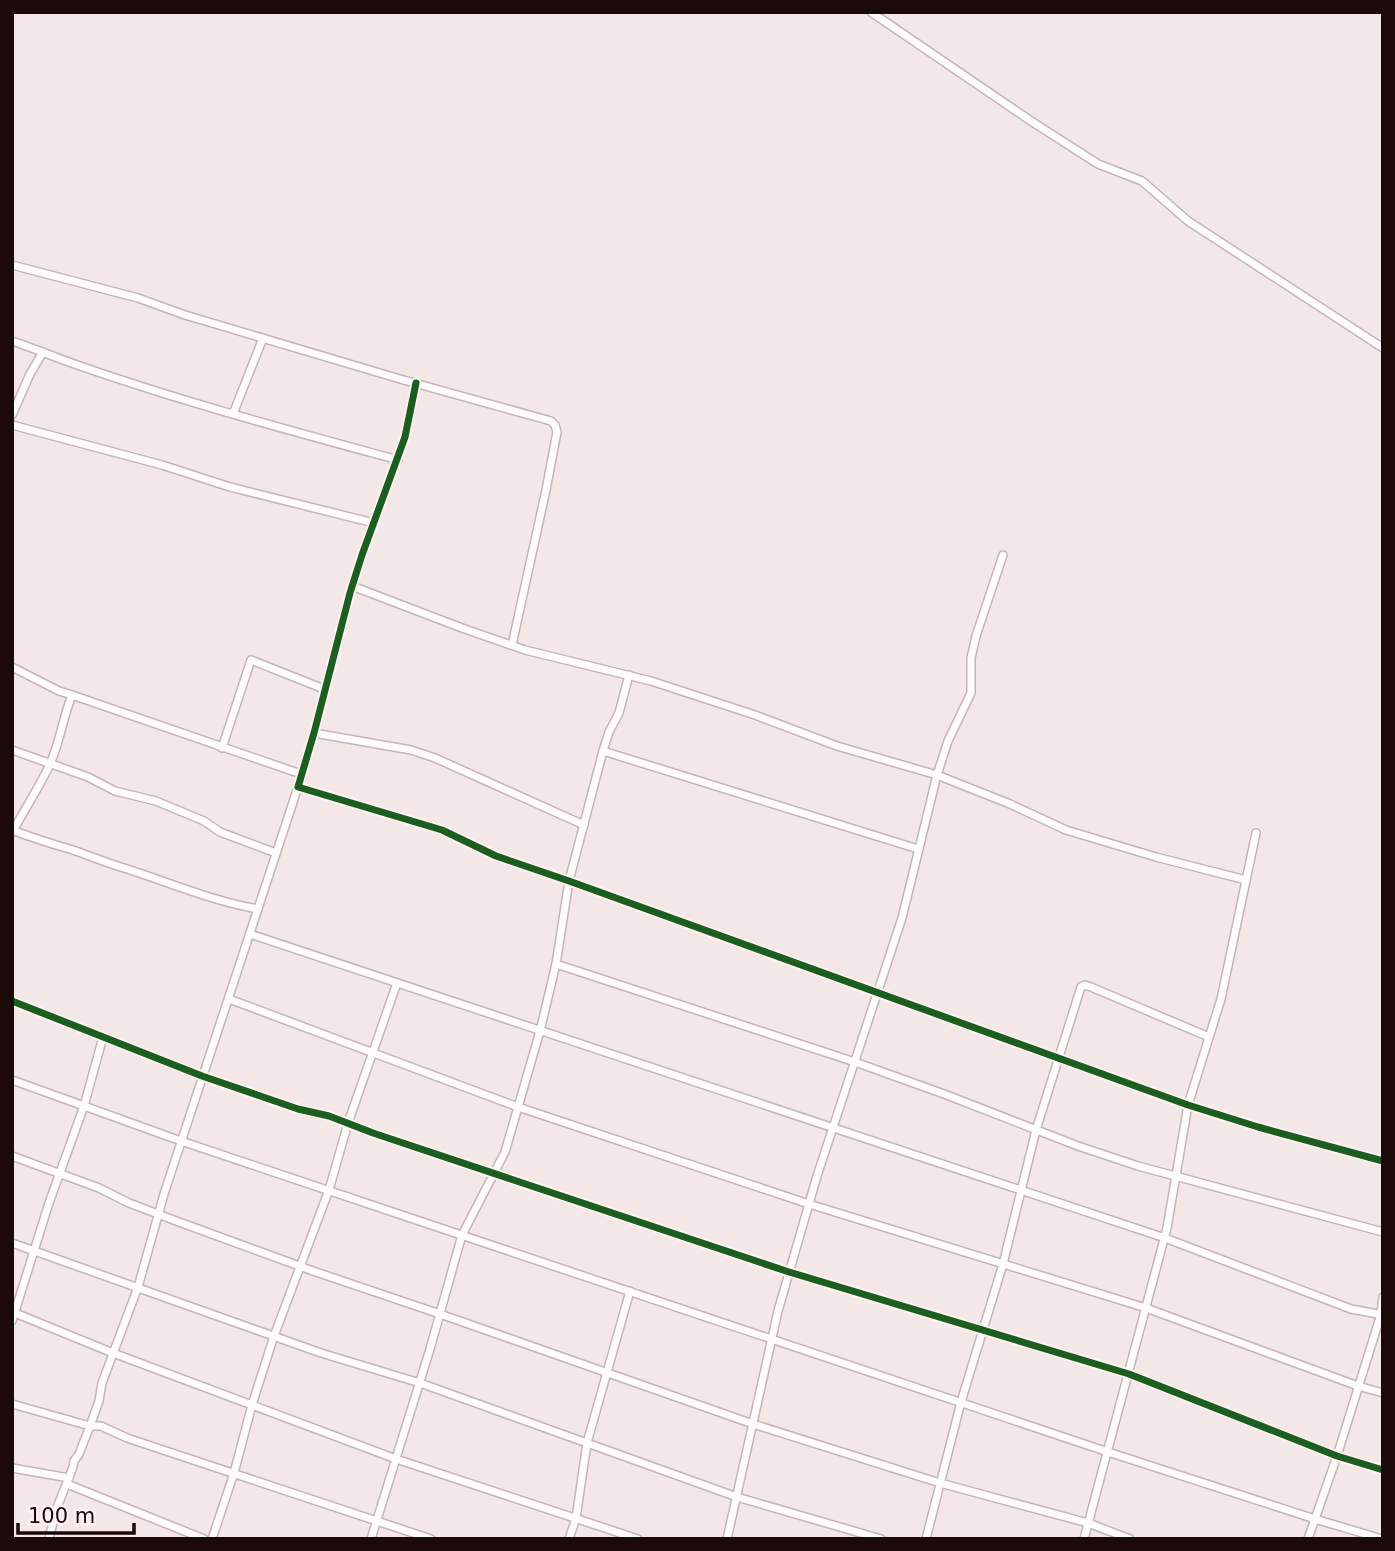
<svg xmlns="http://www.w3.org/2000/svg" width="1395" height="1551" viewBox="0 0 1395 1551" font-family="'DejaVu Sans',sans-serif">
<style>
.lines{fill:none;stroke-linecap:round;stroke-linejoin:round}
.street-casing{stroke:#c5b6b6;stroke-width:10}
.street{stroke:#fdfbfb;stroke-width:7}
.cycleway-casing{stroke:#fef1f2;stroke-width:11}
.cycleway{stroke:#1b5e20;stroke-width:7}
</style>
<rect width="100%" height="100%" fill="#f3e7e7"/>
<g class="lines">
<g class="street-casing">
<g id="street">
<polyline points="871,12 1031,121 1098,164 1142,181 1188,221 1383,348"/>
<polyline points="12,265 138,298 185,315 400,379 551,421 555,425 557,432 546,490 512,645"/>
<path d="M 12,341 C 36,349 59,359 83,367 C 187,403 292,431 398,460"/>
<polyline points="416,383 405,437 362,555 350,593 314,733 298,787 442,830 496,856 569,881 1188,1105 1258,1127 1383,1161"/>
<polyline points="233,414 263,338"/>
<polyline points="12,415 30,374 43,352"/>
<polyline points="12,425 162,465 230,487 374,523"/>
<polyline points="352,586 462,628 525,650 651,681 755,715 837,746 937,775 1010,804 1066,830 1156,857 1246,880"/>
<path d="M 12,667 L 59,691 L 72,695 C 63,717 60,742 50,764 C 39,788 24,810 12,833"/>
<polyline points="72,695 301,774"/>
<polyline points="314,733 411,750 435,758 584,825"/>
<polyline points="222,748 251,660 324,689"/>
<polyline points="12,750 88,777 115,791 156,801 204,821 220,832 276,853"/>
<polyline points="603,751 918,849"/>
<path d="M 12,830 C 33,838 52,844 73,850 C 90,856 107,863 124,868 C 168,882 212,901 258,909"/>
<polyline points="250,934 1165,1238 1351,1309 1383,1315"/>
<polyline points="556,964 855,1062 944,1094 1078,1146 1138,1166 1383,1232"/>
<polyline points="229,999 518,1107 809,1204 1146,1308 1358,1386 1383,1393"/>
<polyline points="12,1001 202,1076 298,1109 329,1116 373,1133 789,1272 1129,1374 1337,1456 1383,1470"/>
<polyline points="12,1080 181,1141 1108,1452 1315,1519 1382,1539"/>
<polyline points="12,1156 99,1188 129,1203 179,1222 313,1271 440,1314 753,1424 940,1483 1088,1523 1130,1539"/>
<polyline points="12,1243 321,1353 420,1383 737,1497 881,1539"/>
<polyline points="15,1313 113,1353 396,1459 638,1539"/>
<polyline points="12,1321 49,1203 84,1106 103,1037"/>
<polyline points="12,1404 90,1426 101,1426 127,1438 431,1539"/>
<polyline points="12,1468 69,1478"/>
<polyline points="67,1484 204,1539"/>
<polyline points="49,1539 56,1510 73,1467 74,1461 79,1454 90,1426 99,1401 102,1383 138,1287 164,1194 298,787"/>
<polyline points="212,1539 234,1473 252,1405 274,1336 329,1190 348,1123 397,983"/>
<polyline points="371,1539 430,1349 462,1235 505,1152 540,1031 556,964 569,881 603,751 609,732 619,713 629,675"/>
<polyline points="569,1539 576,1518 587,1443 630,1291"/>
<polyline points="727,1539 778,1311 817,1176 902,918 937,775 948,741 971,693 971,658 976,636 1003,555"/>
<polyline points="926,1539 961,1402 1003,1264 1036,1130 1081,987 1085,985 1091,987 1209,1037"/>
<polyline points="1084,1539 1167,1228 1188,1105 1221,999 1256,833"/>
<polyline points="1308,1539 1337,1456 1381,1314 1383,1297"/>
</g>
</g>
<use href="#street" class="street"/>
<g class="cycleway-casing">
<g id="cycleway">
<polyline points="416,383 405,437 362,555 350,593 314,733 298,787 442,830 496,856 569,881 1188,1105 1258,1127 1383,1161"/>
<polyline points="12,1001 202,1076 298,1109 329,1116 373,1133 789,1272 1129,1374 1337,1456 1383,1470"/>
</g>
</g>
<use href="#cycleway" class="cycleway"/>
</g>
<rect width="1395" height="1551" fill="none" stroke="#1c090a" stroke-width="28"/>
<path d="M18 1523v10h116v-10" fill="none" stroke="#1c090a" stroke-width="3.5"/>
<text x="28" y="1523" font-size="21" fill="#1c090a" stroke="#fef1f2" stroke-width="5" paint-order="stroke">100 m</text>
</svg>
